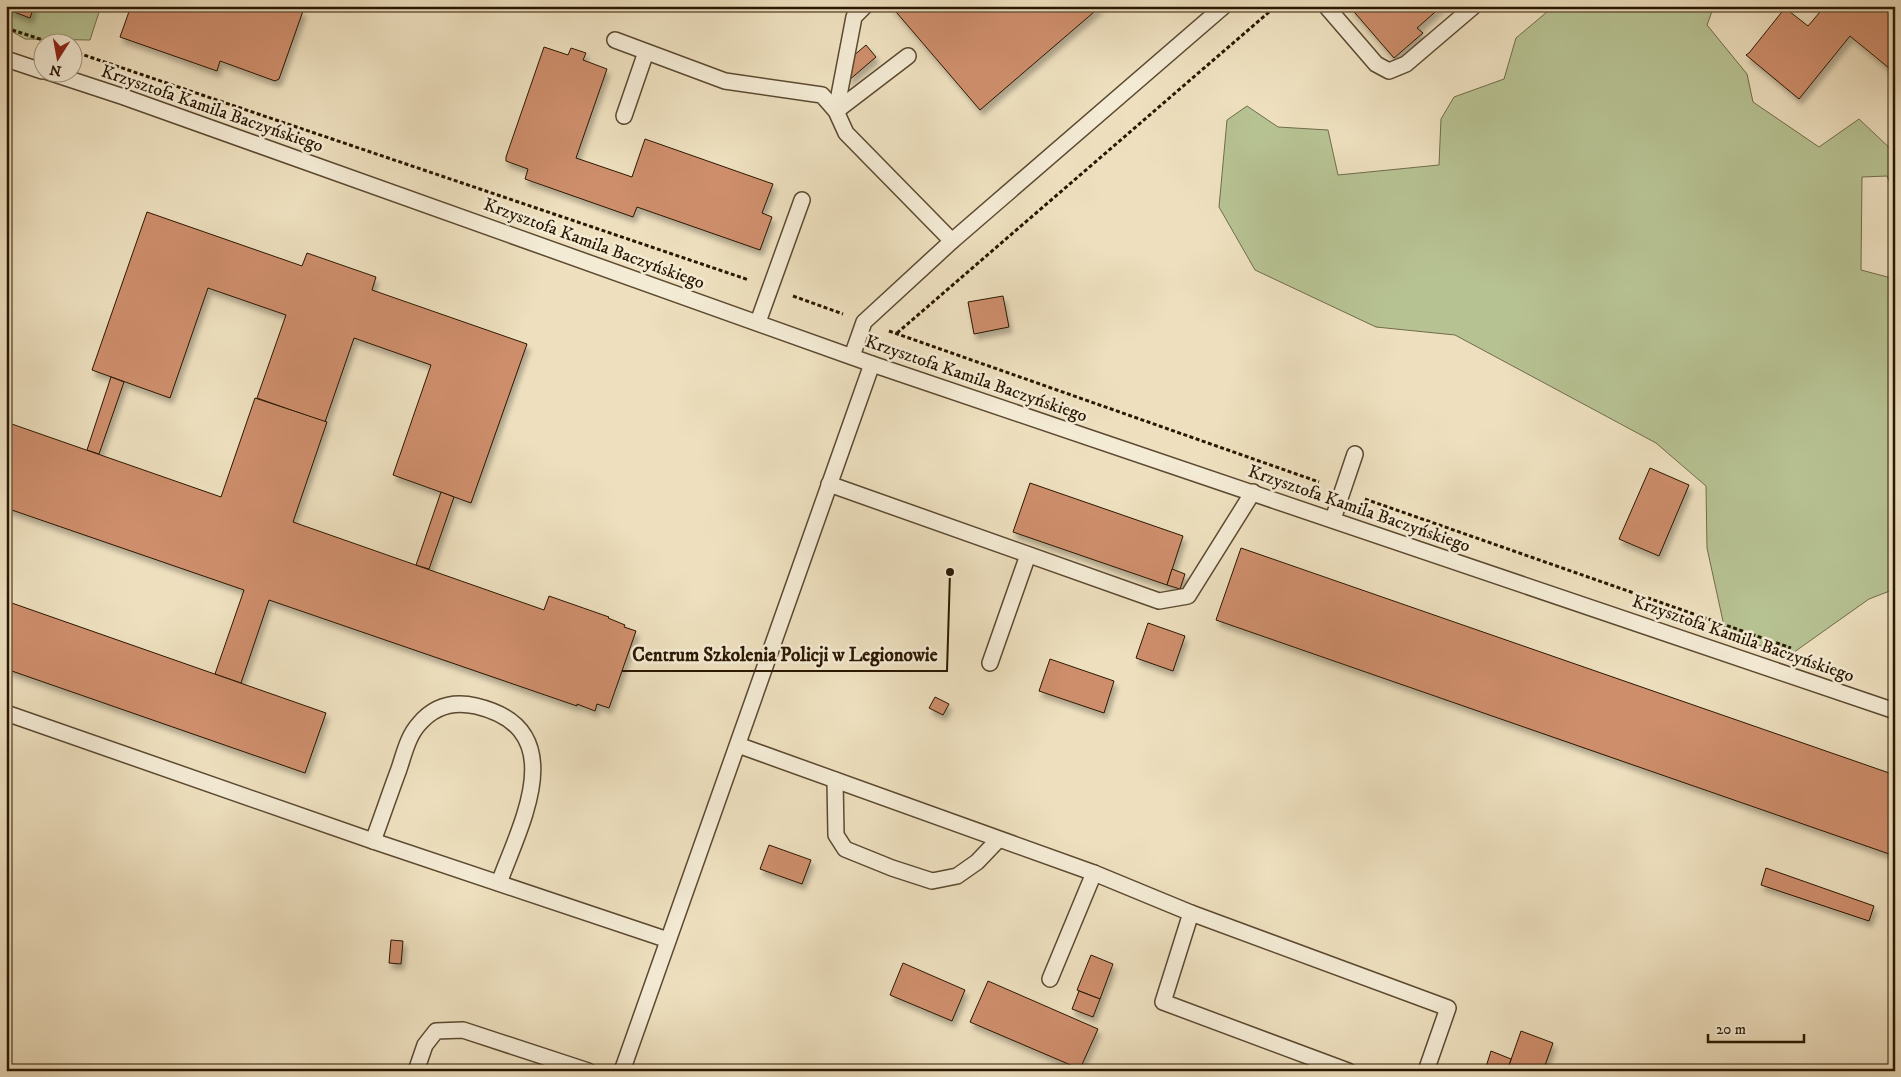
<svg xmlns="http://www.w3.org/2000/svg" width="1901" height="1077" viewBox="0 0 1901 1077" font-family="'IM FELL DW Pica',serif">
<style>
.green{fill:#b7c293;stroke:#706c4a}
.building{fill:#ce8e6c;stroke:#2a1701;filter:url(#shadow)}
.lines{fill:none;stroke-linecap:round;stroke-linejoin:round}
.lane-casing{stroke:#5b4930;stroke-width:18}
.path{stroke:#2a1701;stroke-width:3;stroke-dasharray:4 2.5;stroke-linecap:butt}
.lane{stroke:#f4ebd5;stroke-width:15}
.labels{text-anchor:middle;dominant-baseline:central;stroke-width:5;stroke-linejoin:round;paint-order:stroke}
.street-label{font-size:18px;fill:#2a1701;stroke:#f4ebd5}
.leader{fill:none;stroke:#2a1701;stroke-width:2}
.callout-dot{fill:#2a1701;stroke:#f4ebd5;stroke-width:2}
.callout-label{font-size:19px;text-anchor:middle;font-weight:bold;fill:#2a1701;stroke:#f4ebd5;stroke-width:5;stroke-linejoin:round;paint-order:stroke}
</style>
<defs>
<filter id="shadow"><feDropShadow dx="3" dy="5.5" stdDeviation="2.5" flood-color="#0004"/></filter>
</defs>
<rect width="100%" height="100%" fill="#eee0bf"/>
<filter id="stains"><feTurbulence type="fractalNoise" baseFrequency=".004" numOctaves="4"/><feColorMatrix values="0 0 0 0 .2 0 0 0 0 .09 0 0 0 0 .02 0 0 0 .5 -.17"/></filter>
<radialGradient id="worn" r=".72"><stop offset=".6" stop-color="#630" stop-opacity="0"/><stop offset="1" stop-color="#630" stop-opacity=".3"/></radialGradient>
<g class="green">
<polygon points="6,6 101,6 90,40 25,39 6,28"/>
<polygon points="1554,6 1714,6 1707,25 1747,74 1753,102 1819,147 1859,119 1895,153 1895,194 1887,176 1862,177 1861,270 1895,279 1895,589 1869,599 1790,655 1726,635 1707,548 1706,486 1656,443 1455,335 1376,327 1255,270 1219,207 1227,120 1247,106 1278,127 1328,130 1338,175 1439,165 1441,119 1454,97 1504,79 1516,38"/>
</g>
<g class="building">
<polygon points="6,6 34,6 30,18 6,9"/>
<polygon points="131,6 294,6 293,8 303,11 279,79 275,81 220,61 217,71 120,37"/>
<polygon points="891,6 1101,6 980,110"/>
<polygon points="1349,6 1442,6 1417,28 1423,33 1394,58"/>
<polygon points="1814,6 1895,6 1895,73 1850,36 1799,99 1746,55 1749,53 1785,8 1808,26 1820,12"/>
<polygon points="866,45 876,57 848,81 852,57"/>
<polygon points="544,47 568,55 571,48 586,53 583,60 607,69 576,158 632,177 645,139 773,184 762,213 772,217 760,250 637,207 633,217 525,179 528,169 506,161 506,157"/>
<polygon points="147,212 302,266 307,253 376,277 372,290 527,344 471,503 393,475 431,365 354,338 325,422 257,398 286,315 208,288 170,398 92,370"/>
<polygon points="1003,296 1009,327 974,334 968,302"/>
<polygon points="111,377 124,382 99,454 87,450"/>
<polygon points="255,398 327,422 293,522 544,610 549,596 609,617 608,618 625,625 624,627 636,631 609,708 597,704 595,711 577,704 577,706 269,600 241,683 215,674 244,590 6,508 6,422 221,497"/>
<polygon points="1650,468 1689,485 1659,556 1619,539"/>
<polygon points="1030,483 1183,536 1167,585 1013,532"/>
<polygon points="441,492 454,497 429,569 416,565"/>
<polygon points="1241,548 1895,775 1895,856 1216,620"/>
<polygon points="1172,569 1185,574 1180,589 1167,585"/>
<polygon points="6,601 326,713 305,773 6,669"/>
<polygon points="1148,623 1185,636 1173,671 1136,658"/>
<polygon points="1050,659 1114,681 1104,713 1039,691"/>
<polygon points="935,697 949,704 943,715 929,708"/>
<polygon points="769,845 811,860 802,884 760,869"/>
<polygon points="1766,868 1874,906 1869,921 1761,885"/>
<polygon points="391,940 403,941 401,964 389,963"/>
<polygon points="1091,955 1113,964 1100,999 1077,990"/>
<polygon points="903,963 965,990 952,1021 890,995"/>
<polygon points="988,981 1098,1029 1080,1069 970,1022"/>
<polygon points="1079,991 1100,999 1093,1017 1072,1009"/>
<polygon points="1521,1031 1553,1043 1543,1071 1507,1071"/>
<polygon points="1491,1051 1511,1059 1507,1071 1485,1070"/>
</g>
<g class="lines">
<g class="lane-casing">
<g id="lane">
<polyline points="865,6 854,17 836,111 908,56"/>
<polyline points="1326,6 1376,64 1389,71 1406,64 1474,6"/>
<polyline points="615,40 725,81 822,95 836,111 846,133 952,241"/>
<polyline points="6,59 42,71"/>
<polyline points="48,72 124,97 872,364 1895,711"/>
<polyline points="624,116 646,52"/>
<polyline points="758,322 802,200"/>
<polyline points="852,356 864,322 952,241 1224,6"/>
<polyline points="829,484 1159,601 1188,596 1253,492"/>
<polyline points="1333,519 1355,454"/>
<polyline points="990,663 1028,555"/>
<polyline points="6,713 373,841 668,940"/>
<polyline points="738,745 1094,873 1191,913 1163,1002 1348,1071"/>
<polyline points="835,780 836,835 845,849 892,868 932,881 957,876 977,862 998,840"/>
<path d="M 373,841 C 382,817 390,793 399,769 C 404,754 408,736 419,724 C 434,706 454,701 476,706 C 573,729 521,823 499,883"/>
<polyline points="1191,913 1448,1008 1426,1071"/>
<polyline points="1050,979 1094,873"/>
<polyline points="416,1071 425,1045 436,1031 463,1030 588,1071"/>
<polyline points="622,1071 872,364"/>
</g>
</g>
<g class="path">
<polyline points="6,28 49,42"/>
<polyline points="72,51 749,280"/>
<polyline points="793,296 843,314"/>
<polyline points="889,331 1319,482"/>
<polyline points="897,333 1276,6"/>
<polyline points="1365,499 1791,648"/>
</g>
<use href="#lane" class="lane"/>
</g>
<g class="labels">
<g class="street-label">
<text transform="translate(212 109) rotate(19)">Krzysztofa Kamila Baczyńskiego</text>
<text transform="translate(594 244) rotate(20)">Krzysztofa Kamila Baczyńskiego</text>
<text transform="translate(976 379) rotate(19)">Krzysztofa Kamila Baczyńskiego</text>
<text transform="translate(1359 509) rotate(19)">Krzysztofa Kamila Baczyńskiego</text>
<text transform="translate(1743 639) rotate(19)">Krzysztofa Kamila Baczyńskiego</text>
</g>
</g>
<path class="leader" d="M950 572L947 671H622"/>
<circle class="callout-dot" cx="950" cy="572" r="5"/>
<g class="callout-label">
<text x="785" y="661">Centrum Szkolenia Policji w Legionowie</text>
</g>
<rect width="1901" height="1077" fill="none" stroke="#eee0bf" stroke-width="25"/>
<rect x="8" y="8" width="1886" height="1062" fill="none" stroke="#2a1701" stroke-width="2.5"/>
<rect x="12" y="12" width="1876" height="1052" fill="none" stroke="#2a1701"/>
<g transform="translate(58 58) rotate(191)"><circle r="24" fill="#f4ebd5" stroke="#a39680"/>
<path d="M0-4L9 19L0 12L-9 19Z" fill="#8f2418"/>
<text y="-8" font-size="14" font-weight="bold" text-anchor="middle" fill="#2a1701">N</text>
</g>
<path d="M1708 1034v8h96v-8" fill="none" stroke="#2a1701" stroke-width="2.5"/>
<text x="1716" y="1034" font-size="15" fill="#2a1701" stroke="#f4ebd5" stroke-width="4" paint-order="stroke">20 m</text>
<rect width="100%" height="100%" filter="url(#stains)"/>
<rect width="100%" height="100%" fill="url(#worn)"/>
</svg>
